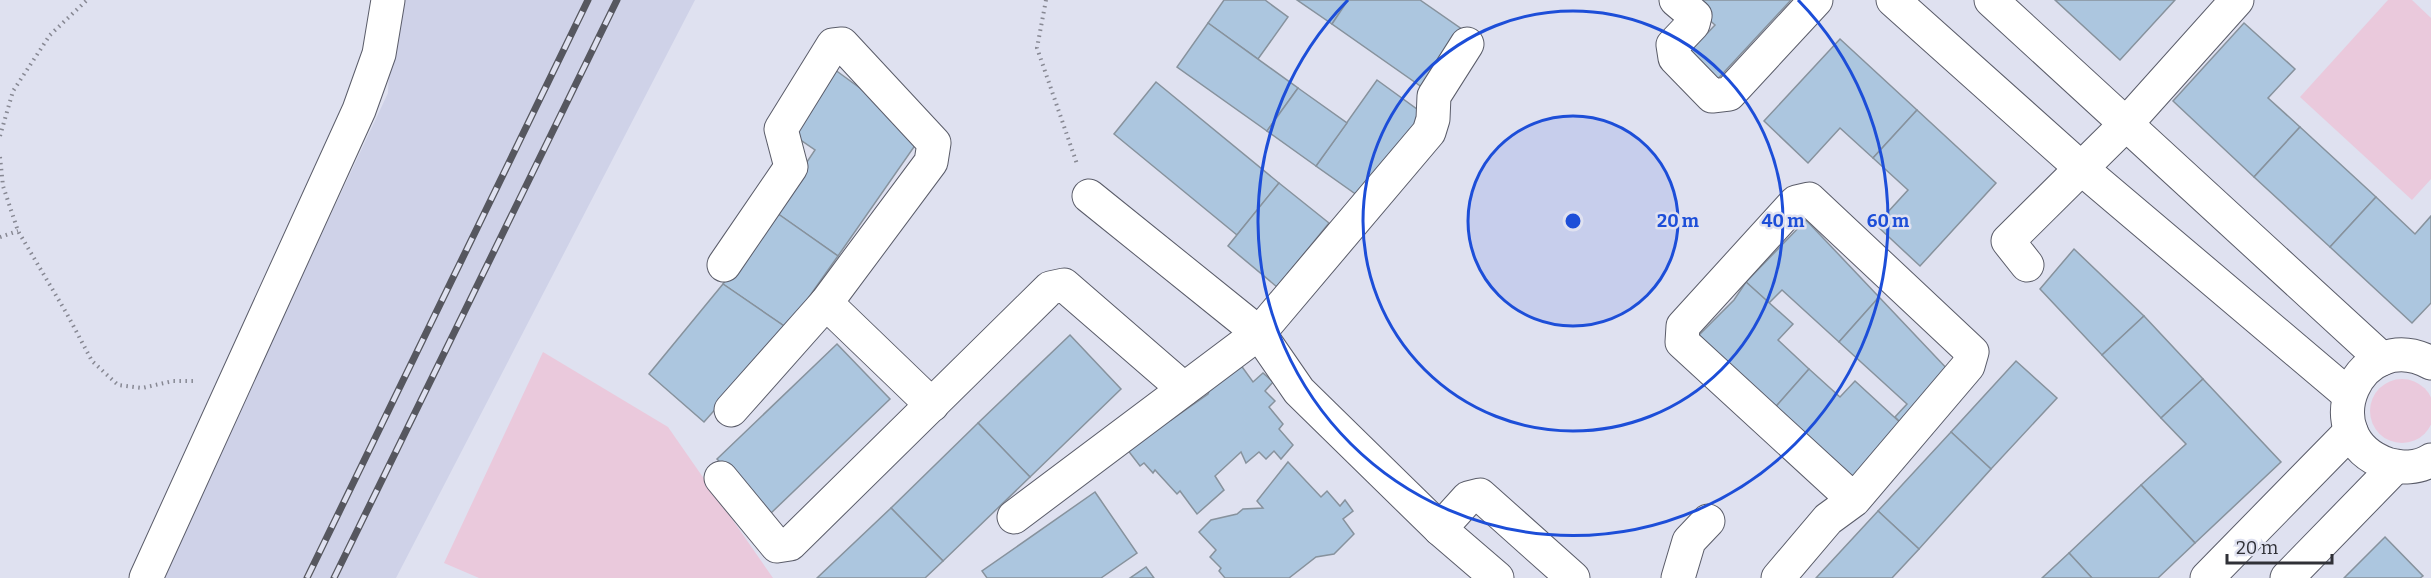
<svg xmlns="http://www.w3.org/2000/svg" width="2431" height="578" viewBox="0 0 2431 578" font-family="Bitter,serif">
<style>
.built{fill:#cfd2e8}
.green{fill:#eac9dc}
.building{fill:#acc6df;stroke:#87929d;stroke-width:1.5}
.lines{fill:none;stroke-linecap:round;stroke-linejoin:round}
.minor-casing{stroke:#5a5c69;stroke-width:35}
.path{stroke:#878893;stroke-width:4;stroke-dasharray:1.5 4.5;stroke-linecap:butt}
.minor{stroke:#fff;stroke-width:33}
.rail-casing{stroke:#56575f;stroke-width:7}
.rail{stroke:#dfe1f0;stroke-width:4.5;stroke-dasharray:14;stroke-linecap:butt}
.ring{fill:none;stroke:#1d4ed8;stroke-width:3}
.centre{fill:#1d4ed8;stroke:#dfe1f0;stroke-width:3}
.ring-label{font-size:18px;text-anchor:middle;font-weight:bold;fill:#1d4ed8;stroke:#dfe1f0;stroke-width:5;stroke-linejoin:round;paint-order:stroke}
</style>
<rect width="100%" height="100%" fill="#dfe1f0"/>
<polygon class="built" points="392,0 695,0 396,578 160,578 388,93"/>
<g class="green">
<polygon points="2388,0 2412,0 2431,18 2431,179 2412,200 2300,97"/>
<polygon points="543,352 668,427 773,578 479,578 444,563"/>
<circle cx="2402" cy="411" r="32"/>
</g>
<g class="building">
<polygon points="1224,0 1265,0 1288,17 1258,59 1208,23"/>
<polygon points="1297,0 1348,0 1332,24"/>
<polygon points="1348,0 1420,0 1466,32 1426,90 1332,24"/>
<polygon points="1699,0 1791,0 1714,83 1685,57 1715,25 1694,6"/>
<polygon points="2055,0 2175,0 2120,60"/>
<polygon points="1208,23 1298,88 1267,131 1177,67"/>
<polygon points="2244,23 2295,69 2268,98 2300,127 2254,177 2173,101"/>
<polygon points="1840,39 1917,110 1873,158 1840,128 1808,163 1764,121"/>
<polygon points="827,64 923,134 838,256 774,211 815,150 786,130"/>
<polygon points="1377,80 1425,115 1364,200 1316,166"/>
<polygon points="1156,82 1279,183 1237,235 1114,134"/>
<polygon points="1298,88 1347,123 1316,166 1267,131"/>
<polygon points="1917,110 1996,183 1920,266 1876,225 1908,190 1873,158"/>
<polygon points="2300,127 2376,197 2330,247 2254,177"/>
<polygon points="1279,183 1329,223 1277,287 1228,246"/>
<polygon points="2376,197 2415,234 2431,216 2431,303 2412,323 2330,247"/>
<polygon points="774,211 838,256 787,328 723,284"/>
<polygon points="1806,220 1879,297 1839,342 1782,290 1769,303 1746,282"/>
<polygon points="2074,249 2144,316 2102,355 2040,289"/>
<polygon points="1746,282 1793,324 1778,340 1809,369 1771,412 1696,338 1734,300"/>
<polygon points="723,284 787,328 704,422 649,374"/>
<polygon points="1879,297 1951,373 1905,427 1895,417 1907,404 1839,342"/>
<polygon points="2144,316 2203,379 2161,418 2102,355"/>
<polygon points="1070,335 1121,389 1030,477 978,423"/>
<polygon points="837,344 890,399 770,514 717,459"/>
<polygon points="2016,361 2057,398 1991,469 1951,432"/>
<polygon points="1240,364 1253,382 1263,373 1273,382 1265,391 1275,401 1269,407 1283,424 1279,429 1293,445 1281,459 1274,451 1266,459 1259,452 1246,463 1241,452 1215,476 1224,490 1197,514 1180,491 1177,494 1155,470 1153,473 1144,463 1140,466 1120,440 1168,416 1171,420 1208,394 1211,386"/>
<polygon points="1809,369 1840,397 1855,381 1905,427 1851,483 1771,412"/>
<polygon points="2203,379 2281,462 2195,543 2141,485 2186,444 2161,418"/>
<polygon points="978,423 1030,477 943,561 891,508"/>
<polygon points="1951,432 1991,469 1919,549 1878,511"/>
<polygon points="1288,462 1321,497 1327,491 1340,506 1345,500 1353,511 1343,519 1354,534 1334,554 1316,557 1289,578 1225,578 1219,571 1221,568 1210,557 1216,550 1199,532 1211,520 1237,514 1243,509 1263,508 1257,501"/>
<polygon points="2141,485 2195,543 2158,578 2092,578 2069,553"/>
<polygon points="1095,492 1137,553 1101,578 987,578 982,571"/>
<polygon points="891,508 943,561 925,578 817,578"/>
<polygon points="1878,511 1919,549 1892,578 1816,578"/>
<polygon points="2385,537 2423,576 2420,578 2344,578"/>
<polygon points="2069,553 2092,578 2042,578"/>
<polygon points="1146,567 1154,578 1130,578"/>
</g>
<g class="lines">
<g class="minor-casing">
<g id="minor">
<polyline points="1676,0 1695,16 1693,24 1673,45 1675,58 1712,96 1729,94 1816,0"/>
<polyline points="1893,0 2082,169 2349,395"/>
<polyline points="1991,0 2382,359"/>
<polyline points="1089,196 1259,333 1299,391 1440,529 1497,578"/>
<polyline points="724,265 791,167 781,129 833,45 842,44 934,143 931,162 826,303 932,405"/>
<polyline points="2027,265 2008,241 2125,125 2237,0"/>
<path d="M 2431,363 C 2359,324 2309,436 2387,464 C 2400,469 2419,468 2431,460"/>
<polyline points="731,410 826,303"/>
<polyline points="721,478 777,546 790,544 1050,288 1064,285 1184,389"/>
<polyline points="1014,517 1259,333 1429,132 1433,119 1434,96 1467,44"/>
<polyline points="1440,529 1468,498 1480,495 1573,578"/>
<polyline points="146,578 359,110 379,54 388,0"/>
<polyline points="1678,578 1689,541 1708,521"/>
<polyline points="1778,578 1828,519 1854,500 1968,366 1972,352 1809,199 1796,202 1683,326 1682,342 1854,500"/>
<polyline points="2207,578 2351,431"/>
<polyline points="2287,578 2396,466"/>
</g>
</g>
<g class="path">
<polyline points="1046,0 1037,48 1077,164"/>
<polyline points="0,136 13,91 50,35 87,0"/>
<polyline points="0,157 3,186 18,231 67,314 92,361 118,385 142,388 173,381 197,381"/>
<polyline points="0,237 18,231"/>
</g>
<use href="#minor" class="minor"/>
<g class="rail-casing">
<g id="rail">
<polyline points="307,578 588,0"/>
<polyline points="334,578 617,0"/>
</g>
</g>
<use href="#rail" class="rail"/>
</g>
<circle cx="1573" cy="221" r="105" fill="#1d4ed8" fill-opacity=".12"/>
<g class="ring">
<circle cx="1573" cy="221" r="105"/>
<circle cx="1573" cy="221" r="210"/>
<path d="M1798 0A315 315 0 1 1 1348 0"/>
</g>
<circle cx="1573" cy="221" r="9" class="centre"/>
<g class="ring-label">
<text x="1678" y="227">20 m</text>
<text x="1783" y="227">40 m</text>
<text x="1888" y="227">60 m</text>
</g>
<path d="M2227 554v9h105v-9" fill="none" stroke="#303137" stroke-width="3"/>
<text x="2236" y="554" font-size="18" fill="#303137" stroke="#dfe1f0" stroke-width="4.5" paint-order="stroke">20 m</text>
</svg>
